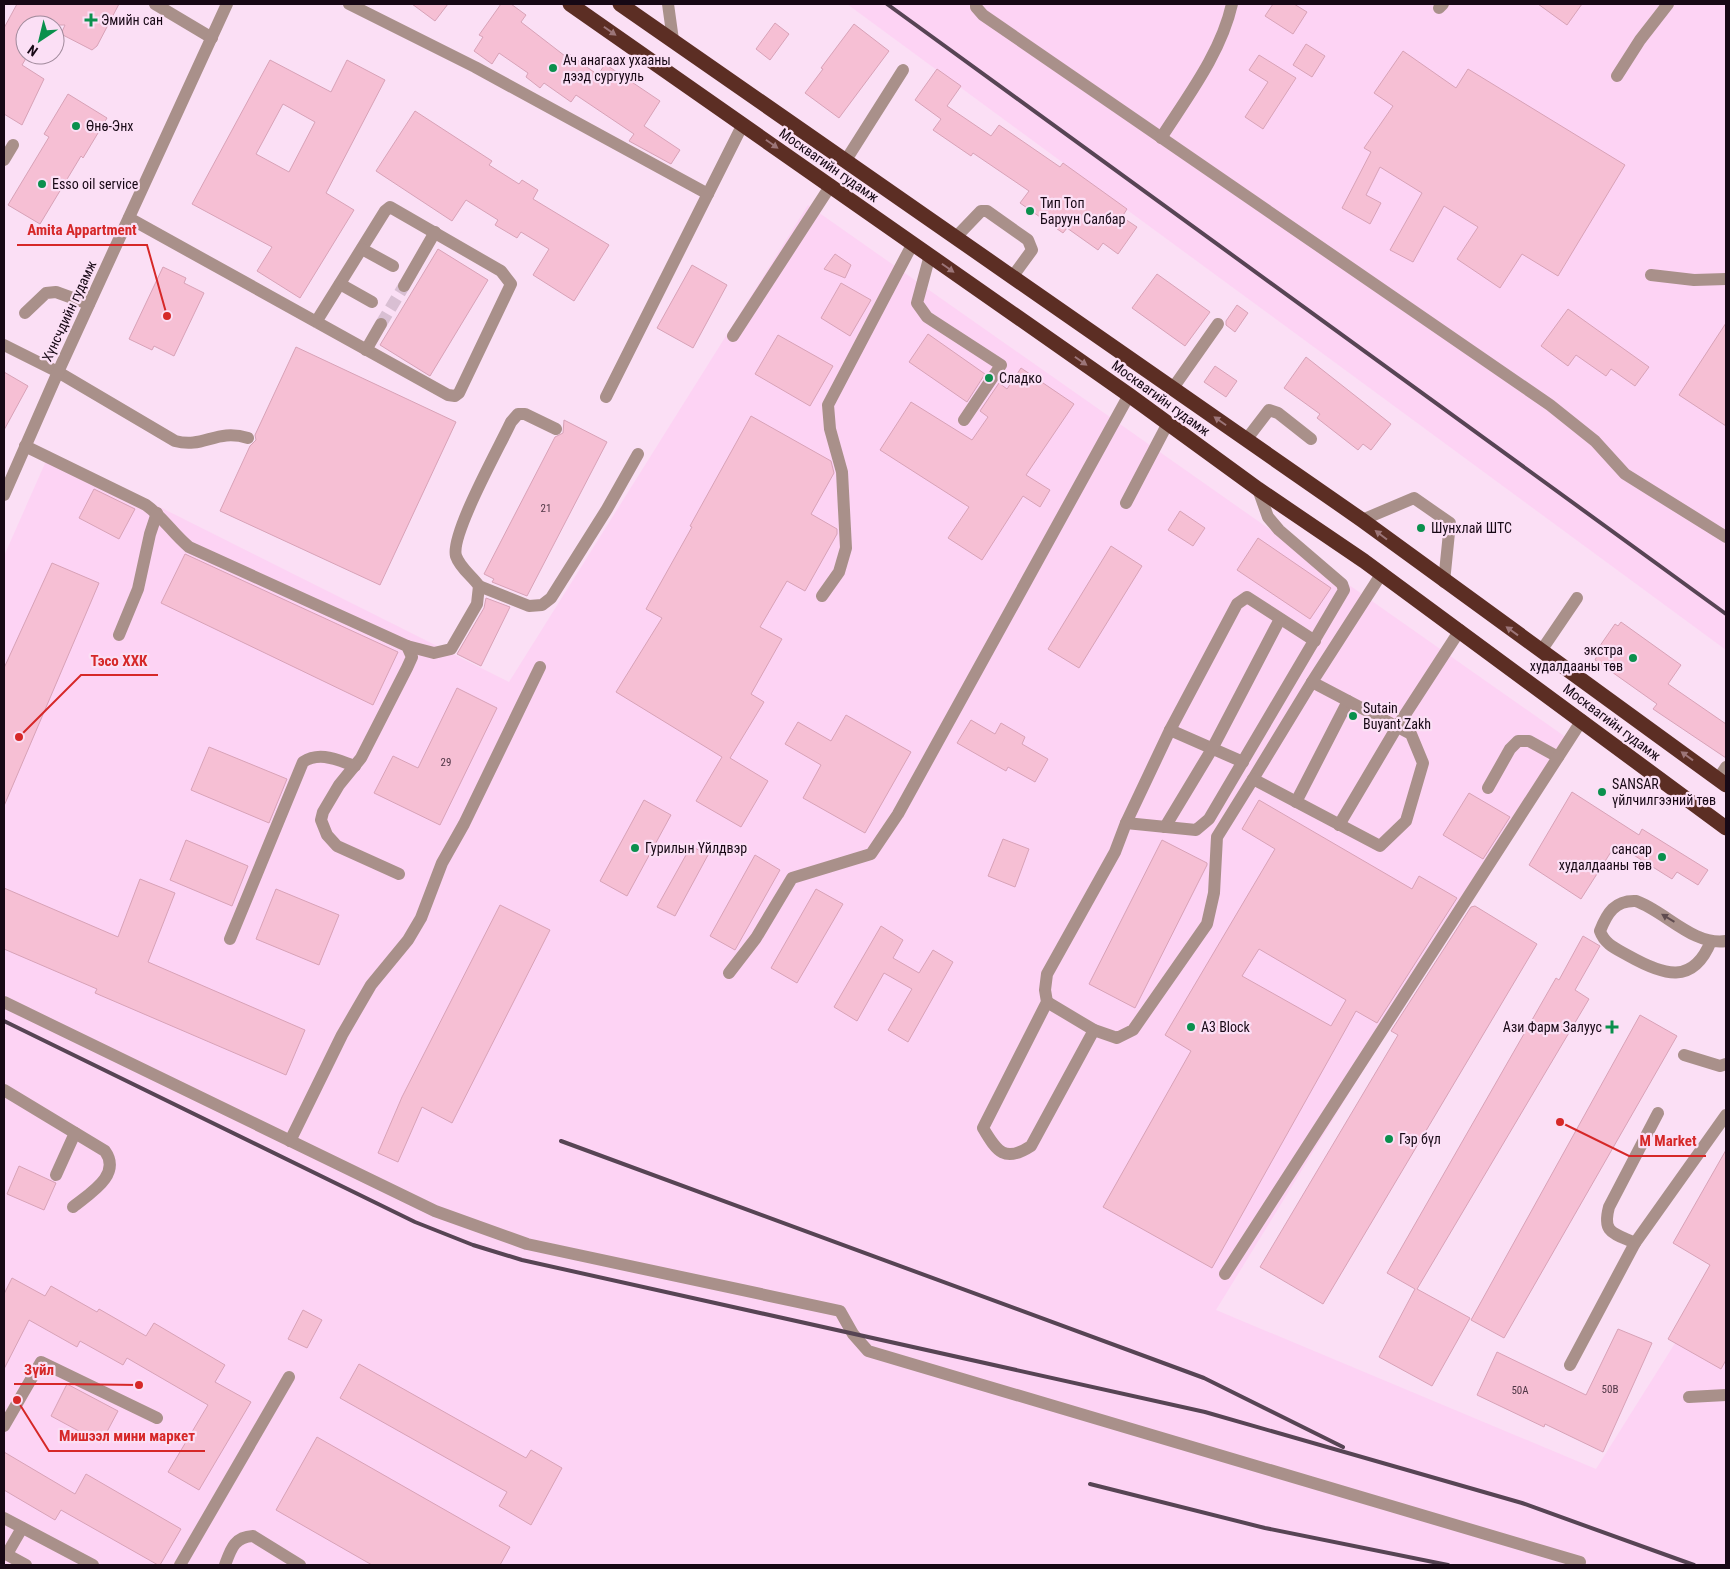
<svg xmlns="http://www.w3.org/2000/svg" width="1730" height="1569" viewBox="0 0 1730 1569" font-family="'Roboto Condensed',sans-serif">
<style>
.built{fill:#fdd3f4}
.building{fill:#f6bfd4;stroke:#d8a2b7;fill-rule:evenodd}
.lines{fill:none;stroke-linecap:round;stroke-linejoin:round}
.minor-tunnel{stroke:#d9bfd3;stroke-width:12;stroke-dasharray:12 6;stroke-linecap:butt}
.minor{stroke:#a9908a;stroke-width:12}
.highway{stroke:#5c2e24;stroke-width:15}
.rail{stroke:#574454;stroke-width:4}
.oneway{fill:#9c7578}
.oneway2{fill:#604c50}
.poi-dot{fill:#0a904d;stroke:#fbdff5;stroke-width:2}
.labels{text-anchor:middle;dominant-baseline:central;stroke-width:4.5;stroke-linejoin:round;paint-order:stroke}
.number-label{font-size:11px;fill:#4f3645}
.poi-label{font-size:14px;fill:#170815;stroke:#fbdff5;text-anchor:start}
.street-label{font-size:14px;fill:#170815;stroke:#fbdff5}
.leader{fill:none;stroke:#d62828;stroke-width:2}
.callout-dot{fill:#d62828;stroke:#fbdff5;stroke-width:2}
.callout-label{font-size:15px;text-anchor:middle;font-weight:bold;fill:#d62828;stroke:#fbdff5;stroke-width:4.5;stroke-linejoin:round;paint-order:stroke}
</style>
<rect width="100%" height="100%" fill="#fbdff5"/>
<g class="built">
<polygon points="847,4 1726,4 1726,650"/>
<polygon points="808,205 1567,738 1216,1310 1596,1469 1726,1262 1726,1565 4,1565 4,556 50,452 509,682"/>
</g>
<g class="building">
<polygon points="17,4 119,4 97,46 92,50 61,34 65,25 25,25 25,60 22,65 44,79 22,125 4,114 4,28"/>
<polygon points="412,4 448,4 435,21"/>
<polygon points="501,4 511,4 526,15 521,22 565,56 569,54 598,75 605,64 660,101 644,126 680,150 671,164 629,141 634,134 576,95 571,102 544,83 540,88 526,77 528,73 499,53 492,64 474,51 483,37 479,35"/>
<polygon points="1273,4 1294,4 1307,12 1293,34 1265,16"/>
<polygon points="1538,4 1582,4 1567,25"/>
<polygon points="775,23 789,34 770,60 756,49"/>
<polygon points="854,24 889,51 839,118 805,93 823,69 821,68"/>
<polygon points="1306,44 1325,56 1312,77 1293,65"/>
<polygon points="1403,51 1456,88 1468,69 1625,165 1558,276 1522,254 1500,288 1457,259 1478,227 1444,206 1413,262 1390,250 1422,193 1380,167 1366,195 1381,203 1370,224 1342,208 1371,152 1364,148 1393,106 1374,93"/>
<polygon points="1259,55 1296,78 1263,129 1245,117 1268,82 1249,70"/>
<path d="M 270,60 L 331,92 L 347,60 L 385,80 L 326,193 L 354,210 L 300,298 L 257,271 L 272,247 L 192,204 ZM 283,104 L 315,122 L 289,172 L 256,154 Z"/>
<polygon points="937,69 961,86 947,106 991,136 999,125 1060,167 1063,163 1127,209 1122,217 1137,227 1118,254 1103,243 1098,250 1067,228 1063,233 1020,203 1029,191 973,153 971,156 933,130 941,119 915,100"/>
<polygon points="68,94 107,118 83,158 81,156 40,224 8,205 49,137 44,134"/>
<polygon points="415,111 492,161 489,165 519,184 522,180 538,190 533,199 609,245 574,301 533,275 549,249 521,232 517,238 495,225 498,220 466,200 452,221 376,171"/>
<polygon points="438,249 488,280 430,376 380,345"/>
<polygon points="835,254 851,265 845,278 824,269"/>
<polygon points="692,265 727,285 693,348 657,328"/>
<polygon points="163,267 186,278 184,283 204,293 174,356 154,346 152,350 129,339"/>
<polygon points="1157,274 1210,312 1185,346 1132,308"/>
<polygon points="841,283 871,300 850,336 821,318"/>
<polygon points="1237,305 1248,313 1235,332 1226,325 1226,321"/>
<polygon points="1568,309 1649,367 1635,386 1611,369 1606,376 1576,355 1568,366 1541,346"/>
<polygon points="1726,323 1726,426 1679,395"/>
<polygon points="928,334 985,374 967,402 909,362"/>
<polygon points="778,335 833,366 810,406 755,374"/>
<polygon points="296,347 456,422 380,585 220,511 250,446 256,440 255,435"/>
<polygon points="1306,357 1391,424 1371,450 1363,444 1358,450 1317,418 1320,414 1284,388"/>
<polygon points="1215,366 1237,381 1226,397 1204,382"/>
<polygon points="1021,368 1074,404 1026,475 1050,490 1040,507 1023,496 982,560 948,538 969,507 880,450 911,402 972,440 988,417 980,411 999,383 1007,389"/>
<polygon points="4,372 28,386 4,430"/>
<polygon points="751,416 831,461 834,473 811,514 837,529 837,534 805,591 787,581 760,627 782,639 751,694 764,702 730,758 768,781 741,827 696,801 722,757 616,692 662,618 646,609 692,527 690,526"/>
<polygon points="564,420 607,442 527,596 492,582 494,579 484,574 555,437 563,433"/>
<polygon points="94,489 135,509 119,539 79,518"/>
<polygon points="1180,511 1205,528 1193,546 1168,530"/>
<polygon points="1258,538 1331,588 1310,619 1237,570"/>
<polygon points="1111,546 1142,566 1079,668 1048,649"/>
<polygon points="185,554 398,652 373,705 161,603"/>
<polygon points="52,563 99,583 4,806 4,668"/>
<polygon points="486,598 510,607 481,666 457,654 484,608"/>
<polygon points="1621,622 1681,665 1668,684 1726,724 1726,758 1653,709 1657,704 1595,660 1597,656 1595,653 1615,624 1618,626"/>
<polygon points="457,688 497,708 440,825 374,793 393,756 418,768"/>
<polygon points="846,715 911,752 865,833 803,798 821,765 785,744 798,722 831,741"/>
<polygon points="971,720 995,734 1001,723 1025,737 1022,744 1048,759 1035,782 1008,767 1006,771 957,743"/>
<polygon points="209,747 287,779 269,823 191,790"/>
<polygon points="1572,792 1639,835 1642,829 1708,870 1698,885 1677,872 1672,879 1616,844 1581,899 1529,865"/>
<polygon points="1469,793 1510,817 1483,859 1443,835"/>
<polygon points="644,800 671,815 627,896 600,881"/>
<path d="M 1259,800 L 1412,889 L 1419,876 L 1457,898 L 1377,1023 L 1356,1011 L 1212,1268 L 1103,1207 L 1191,1051 L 1165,1035 L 1275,849 L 1242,829 ZM 1259,949 L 1346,1000 L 1331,1026 L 1242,976 Z"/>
<polygon points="1003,839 1029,849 1015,887 988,876"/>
<polygon points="186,840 248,866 232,906 170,880"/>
<polygon points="1162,840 1207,863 1207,865 1135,1008 1089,984"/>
<polygon points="691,846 708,855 675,916 657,907"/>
<polygon points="755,855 780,870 735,950 710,936"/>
<polygon points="140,879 175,893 148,962 305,1030 286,1075 95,993 97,989 4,949 4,888 118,937"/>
<polygon points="276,889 339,915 319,965 256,939"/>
<polygon points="816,889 843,904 797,983 771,968"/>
<polygon points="500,905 550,930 452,1123 422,1107 398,1162 378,1153 402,1097"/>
<polygon points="1475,906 1537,944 1323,1304 1260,1267 1398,1035 1391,1031 1471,907"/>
<polygon points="881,926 903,940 893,958 919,973 933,950 953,962 908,1042 888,1030 912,989 884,973 857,1021 834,1007"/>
<polygon points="1583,936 1600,946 1575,990 1589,999 1417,1289 1470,1318 1432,1386 1379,1357 1415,1289 1387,1273 1556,978 1559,980"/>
<polygon points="1640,1015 1677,1036 1504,1338 1471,1320"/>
<polygon points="1726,1150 1726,1360 1721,1369 1668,1339 1710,1265 1673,1243"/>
<polygon points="19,1166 56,1183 44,1210 7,1194"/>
<polygon points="12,1278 45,1296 51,1286 97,1312 99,1309 146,1336 154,1323 225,1365 215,1382 251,1402 199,1490 168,1472 208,1405 127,1358 123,1365 80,1341 77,1347 29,1320 4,1369 4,1294"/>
<polygon points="303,1310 322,1320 307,1348 288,1339"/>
<polygon points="1618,1329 1652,1343 1603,1452 1545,1424 1544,1427 1477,1395 1497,1352 1586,1395"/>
<polygon points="359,1364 526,1458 531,1450 562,1468 531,1525 499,1506 507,1492 340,1398"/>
<polygon points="67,1384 118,1411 101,1443 51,1416"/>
<polygon points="317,1437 510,1547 500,1565 372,1565 276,1510"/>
<polygon points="4,1452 75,1494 86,1474 181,1529 160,1565 158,1565 61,1510 55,1520 4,1490"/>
</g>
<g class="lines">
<polyline class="minor-tunnel" points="381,324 404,286"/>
<g class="minor">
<polyline points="155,4 212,38"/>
<polyline points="349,4 475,67 708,194"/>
<polyline points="668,4 673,40"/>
<polyline points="976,4 976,7 983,15 1550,405 1595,441 1625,474 1726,537"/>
<polyline points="1439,8 1443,4"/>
<polyline points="1617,76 1640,40 1668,4"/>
<path d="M 1161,138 C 1188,96 1221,53 1232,4"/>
<polyline points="4,160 13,145"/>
<polyline points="846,160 903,70"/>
<polyline points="129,218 448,395 455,396 459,393 511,284 501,271 390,207 385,211 316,322"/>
<polyline points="956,237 981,211 987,211 1028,240 1032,250 1013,276"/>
<polyline points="362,249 393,266"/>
<polyline points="930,255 917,303 927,317 1001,365 964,420"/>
<polyline points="1651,275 1694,280 1726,279"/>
<polyline points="340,284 372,302"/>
<polyline points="404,286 435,232"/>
<polyline points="25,313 46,293 56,292 89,304"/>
<polyline points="733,336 831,185"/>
<path d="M 4,345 L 58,372 L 175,441 C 204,449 216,428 248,438"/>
<polyline points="366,350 381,324"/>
<polyline points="1173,388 1218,324"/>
<polyline points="606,397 743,124"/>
<polyline points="1246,440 1269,410 1278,413 1311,439"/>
<path d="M 25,446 L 146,505 C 163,517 173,534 189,547 L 407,646 L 412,657 L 407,668 L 361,758 L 339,785 L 323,812 L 321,820 L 327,835 L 337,846 L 399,874"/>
<polyline points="4,495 58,372 227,4"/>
<polyline points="1126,503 1168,423"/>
<polyline points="1362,520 1414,498 1450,523 1444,582"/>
<polyline points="479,586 529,606 542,605 551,598 607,509 638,454"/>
<polyline points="822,596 839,572 846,548 842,472 830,429 828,405 913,243"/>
<polyline points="119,635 138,589 150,534 157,513"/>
<path d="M 407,646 L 434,653 L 451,649 L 477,604 L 479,586 C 472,576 460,568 456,556 C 450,535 500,446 511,422 L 518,414 L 525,414 L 556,429"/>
<polyline points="1541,651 1577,598"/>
<polyline points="1170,730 1243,762"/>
<polyline points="1253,779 1312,682"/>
<polyline points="1718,779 1726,767"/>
<polyline points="1488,788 1510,749 1518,741 1529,741 1558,757"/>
<polyline points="1296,802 1348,701"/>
<polyline points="1126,823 1170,730 1237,604 1247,597 1315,641"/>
<polyline points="1339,825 1397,727 1460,630"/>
<polyline points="1165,827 1212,749 1280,619"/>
<path d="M 230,939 L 303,762 C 320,751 337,760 355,766"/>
<path d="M 1711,941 C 1693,986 1663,975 1629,956 C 1617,949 1605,945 1600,931 C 1607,913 1615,900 1636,901 C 1665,911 1693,946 1726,941"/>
<polyline points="729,973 756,938 792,878 871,854 898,814 1129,395"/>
<polyline points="4,1002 435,1211 527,1244 840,1311 853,1334 868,1351 1580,1562"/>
<polyline points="1047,1002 1094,1030 1117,1038 1133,1030 1207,924 1214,893 1217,837 1253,779 1380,846 1406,821 1423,763 1411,734 1312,682 1382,573"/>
<path d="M 1094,1030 L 1031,1146 C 1005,1163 997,1152 983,1128 L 1047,1002 L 1045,990 L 1047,974 L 1115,852 L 1126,823 L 1196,830 L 1209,819 L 1344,590 L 1342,584 L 1279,530 L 1268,517 L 1258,489"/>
<polyline points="1684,1055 1720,1066 1726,1064"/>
<path d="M 4,1090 L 105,1151 C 122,1175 90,1193 73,1207"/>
<polyline points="290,1141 342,1035 371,985 408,940 421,918 442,863 464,824 540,667"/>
<polyline points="56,1175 75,1133"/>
<path d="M 1635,1243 C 1613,1233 1602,1233 1609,1207 L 1658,1113"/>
<polyline points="1225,1274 1582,720"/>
<polyline points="1570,1365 1635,1243 1726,1115"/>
<polyline points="1689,1397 1726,1395"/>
<polyline points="4,1426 41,1362 157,1418"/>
<polyline points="4,1518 93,1565"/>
<polyline points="4,1553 26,1565"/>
<polyline points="7,1554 22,1528"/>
<polyline points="180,1565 289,1377"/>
<path d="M 225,1565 C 231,1549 234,1537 253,1536 L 300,1565"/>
</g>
<g class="highway">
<polyline points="570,4 1129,395 1258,489 1364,561 1726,828"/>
<polyline points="620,4 1362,520 1726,785"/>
</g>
<g class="rail">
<polyline points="887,4 1726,614"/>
<polyline points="4,1021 415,1222 473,1245 522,1260 1205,1412 1522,1503 1694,1565"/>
<polyline points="561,1141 1204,1378 1343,1447"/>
<polyline points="1090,1484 1265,1528 1448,1565"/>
</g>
</g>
<defs><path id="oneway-solid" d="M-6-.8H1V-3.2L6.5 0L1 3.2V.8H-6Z" transform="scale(1.25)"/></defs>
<g class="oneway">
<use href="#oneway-solid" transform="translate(610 31) rotate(35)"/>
<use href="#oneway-solid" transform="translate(772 144) rotate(35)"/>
<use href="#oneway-solid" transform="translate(948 268) rotate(35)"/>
<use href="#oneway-solid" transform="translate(1081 361) rotate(35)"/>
<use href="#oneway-solid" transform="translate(1220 421) rotate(-145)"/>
<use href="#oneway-solid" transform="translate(1381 535) rotate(-143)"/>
<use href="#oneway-solid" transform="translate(1512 631) rotate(-144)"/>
<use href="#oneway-solid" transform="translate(1687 756) rotate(-144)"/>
</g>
<use class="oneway2" href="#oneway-solid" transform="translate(1668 918) rotate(-149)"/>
<g class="poi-dot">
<path d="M88.5 12.5h5v5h5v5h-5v5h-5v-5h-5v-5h5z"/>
<circle cx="553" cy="68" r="5"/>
<circle cx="76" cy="126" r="5"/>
<circle cx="42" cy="184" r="5"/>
<circle cx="1030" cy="211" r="5"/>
<circle cx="989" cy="378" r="5"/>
<circle cx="1421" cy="528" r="5"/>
<circle cx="1633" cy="658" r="5"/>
<circle cx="1353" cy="716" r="5"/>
<circle cx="1602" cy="792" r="5"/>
<circle cx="635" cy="848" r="5"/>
<circle cx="1662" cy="857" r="5"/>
<circle cx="1191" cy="1027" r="5"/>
<path d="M1609.5 1019.5h5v5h5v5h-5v5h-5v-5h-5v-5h5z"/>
<circle cx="1389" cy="1139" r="5"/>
</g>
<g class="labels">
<g class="number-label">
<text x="546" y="508">21</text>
<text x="446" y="762">29</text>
<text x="1610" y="1389">50B</text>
<text x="1520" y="1390">50A</text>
</g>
<g class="poi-label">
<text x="101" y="20">Эмийн сан</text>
<text x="563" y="60">Ач анагаах ухааны<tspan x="563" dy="16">дээд сургууль</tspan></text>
<text x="86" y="126">Өнө-Энх</text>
<text x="52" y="184">Esso oil service</text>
<text x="1040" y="203">Тип Топ<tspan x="1040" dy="16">Баруун Салбар</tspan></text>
<text x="999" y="378">Сладко</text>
<text x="1431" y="528">Шунхлай ШТС</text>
<text x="1623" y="650" text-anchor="end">экстра<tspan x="1623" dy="16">худалдааны төв</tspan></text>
<text x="1363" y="708">Sutain<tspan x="1363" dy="16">Buyant Zakh</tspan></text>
<text x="1612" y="784">SANSAR<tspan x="1612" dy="16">үйлчилгээний төв</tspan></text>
<text x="645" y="848">Гурилын Үйлдвэр</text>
<text x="1652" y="849" text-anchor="end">сансар<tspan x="1652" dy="16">худалдааны төв</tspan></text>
<text x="1201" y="1027">A3 Block</text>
<text x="1602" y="1027" text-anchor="end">Ази Фарм Залуус</text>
<text x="1399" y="1139">Гэр бүл</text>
</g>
<g class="street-label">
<text transform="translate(829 165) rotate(35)">Москвагийн гудамж</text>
<text transform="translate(69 311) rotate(-65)">Хүнсчдийн гудамж</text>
<text transform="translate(1161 398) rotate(36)">Москвагийн гудамж</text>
<text transform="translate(1612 722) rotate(37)">Москвагийн гудамж</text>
</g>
</g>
<path class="leader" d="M167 316L147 245H17M19 737L81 675H158M1560 1122L1629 1156H1706M139 1385L64 1384H14M17 1400L49 1451H205"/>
<g class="callout-dot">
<circle cx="167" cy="316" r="5"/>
<circle cx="19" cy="737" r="5"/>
<circle cx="1560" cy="1122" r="5"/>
<circle cx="139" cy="1385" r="5"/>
<circle cx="17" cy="1400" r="5"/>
</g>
<g class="callout-label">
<text x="82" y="235">Amita Appartment</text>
<text x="119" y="666">Тэсо ХХК</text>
<text x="1668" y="1146">М Market</text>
<text x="39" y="1375">Зүйл</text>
<text x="127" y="1441">Мишээл мини маркет</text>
</g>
<rect width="1730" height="1569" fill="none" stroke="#170815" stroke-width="10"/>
<g transform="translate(40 40) rotate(215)"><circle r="24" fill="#fbdff5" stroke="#a0899b"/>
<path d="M0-4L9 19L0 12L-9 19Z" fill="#0a904d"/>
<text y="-8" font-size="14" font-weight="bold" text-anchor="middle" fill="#170815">N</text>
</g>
</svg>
